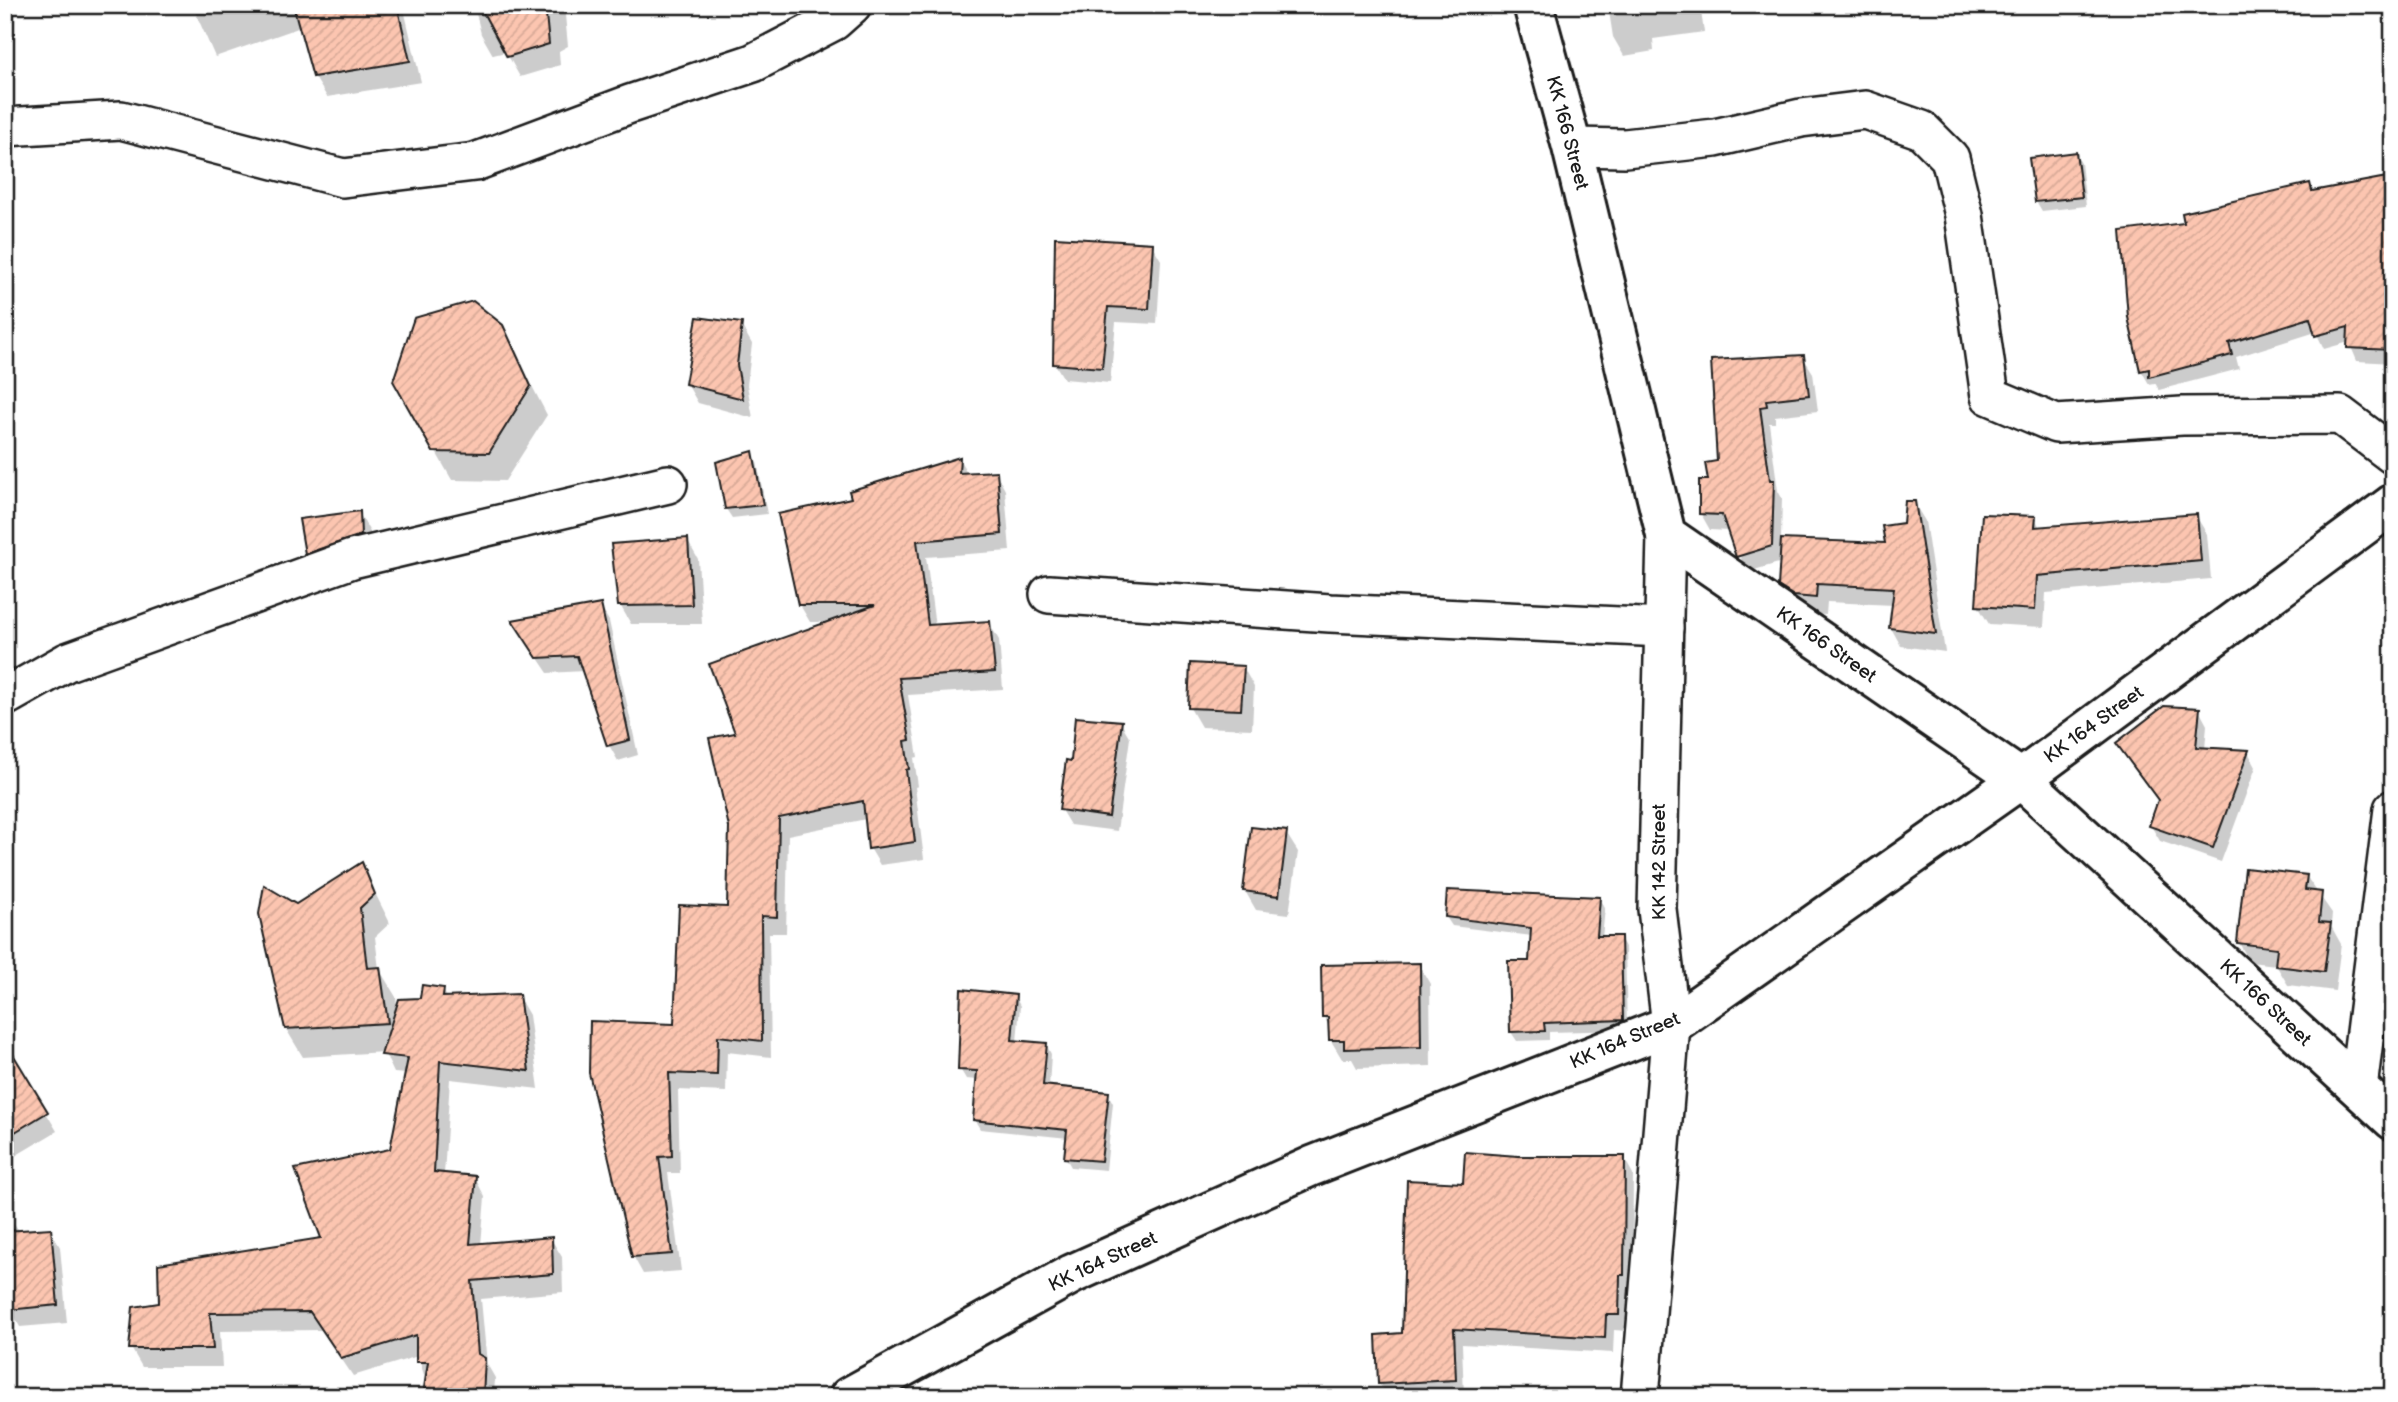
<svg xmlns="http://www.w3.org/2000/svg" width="2398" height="1402" viewBox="0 0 2398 1402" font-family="'Balsamiq Sans',sans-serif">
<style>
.shadow{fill:#0003}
.building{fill:url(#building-hatch);stroke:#1c1c1c;stroke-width:2}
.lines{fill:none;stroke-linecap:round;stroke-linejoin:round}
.minor-casing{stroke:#1c1c1c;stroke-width:42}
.tertiary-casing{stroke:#1c1c1c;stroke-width:44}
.secondary-casing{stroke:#1c1c1c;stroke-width:44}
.minor{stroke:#fff;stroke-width:37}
.tertiary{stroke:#fff;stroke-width:38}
.secondary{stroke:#fff;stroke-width:38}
.labels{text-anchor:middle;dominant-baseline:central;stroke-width:6;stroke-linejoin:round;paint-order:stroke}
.street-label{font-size:19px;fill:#1c1c1c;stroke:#fff}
</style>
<defs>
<pattern id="building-hatch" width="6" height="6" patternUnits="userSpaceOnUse" patternTransform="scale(1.75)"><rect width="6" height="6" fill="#fcc5b0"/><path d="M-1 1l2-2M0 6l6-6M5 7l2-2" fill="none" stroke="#d7a997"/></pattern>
</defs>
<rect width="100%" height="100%" fill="#fff"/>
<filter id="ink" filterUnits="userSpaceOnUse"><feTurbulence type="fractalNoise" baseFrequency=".0143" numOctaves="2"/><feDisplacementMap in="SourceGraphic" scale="14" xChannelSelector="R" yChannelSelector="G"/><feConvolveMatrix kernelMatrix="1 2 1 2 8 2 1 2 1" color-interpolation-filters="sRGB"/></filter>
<g filter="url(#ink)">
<g class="shadow">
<polygon points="192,5 403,5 421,82 327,97 314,76 301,27 215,57"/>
<polygon points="474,5 564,5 568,46 559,51 560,65 520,77 506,52 493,55 481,34"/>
<polygon points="1608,5 1700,5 1704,32 1653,39 1654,51 1624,56 1613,37"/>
<polygon points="2075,154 2081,163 2086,206 2042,211 2036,201"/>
<polygon points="2393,176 2393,363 2357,361 2349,342 2324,349 2316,332 2236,357 2239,369 2159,390 2155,383 2149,384 2141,370 2186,224 2310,185 2314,193"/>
<polygon points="1152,245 1161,260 1157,324 1116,322 1110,383 1064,379 1055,364"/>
<polygon points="741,325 752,344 747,385 753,418 698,403 687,384"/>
<polygon points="501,326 547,415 505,481 452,480 395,381"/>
<polygon points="1803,357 1813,373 1818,411 1775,416 1775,423 1769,423 1778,491 1782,498 1781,540 1887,545 1904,524 1914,503 1925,521 1945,652 1901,646 1891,628 1894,605 1827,602 1826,615 1806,614 1791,604 1780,585 1782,562 1747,572 1729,531 1710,530 1701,514 1719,462 1713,362"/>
<polygon points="752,453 757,462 767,514 732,518 726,509"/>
<polygon points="959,459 968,474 996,473 1005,490 1010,551 926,557 935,627 989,623 999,640 1003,689 908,695 918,757 914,758 918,786 915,787 924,859 880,865 870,848 866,819 788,835 786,933 769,933 771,1057 727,1052 726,1092 678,1090 680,1173 668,1173 681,1271 643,1274 633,1256 675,1026 729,909 737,734 832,622 810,622 800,605 854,500"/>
<polygon points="359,513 370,532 371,555 318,572 307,553"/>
<polygon points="2196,516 2207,534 2211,579 2046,593 2044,627 1989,624 1978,606 2035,518 2040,528"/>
<polygon points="687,540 698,559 702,624 631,624 620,605"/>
<polygon points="600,606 609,621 638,755 618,761 609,745 584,671 548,673 523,636"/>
<polygon points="1243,667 1254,687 1252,729 1201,727 1190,708"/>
<polygon points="2199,710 2207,725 2205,749 2248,752 2256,767 2221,862 2160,841 2151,826 2159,802 2118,743"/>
<polygon points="1121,723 1130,738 1117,831 1070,825 1061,810 1073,763"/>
<polygon points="1286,833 1298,852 1289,914 1256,910 1245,891"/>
<polygon points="361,865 390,923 375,937 379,969 396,997 397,1010 443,990 448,999 518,996 529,1015 539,1089 450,1079 444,1175 475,1178 485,1197 481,1245 551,1239 562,1257 563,1292 481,1299 487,1364 495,1378 494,1397 431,1397 418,1356 353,1376 322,1330 220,1331 222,1367 142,1367 131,1348 161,1305 323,1239 391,1151 406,1074 394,1073 384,1052 303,1057 286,1029 296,906"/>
<polygon points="2306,876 2332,913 2331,926 2341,944 2335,991 2288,985 2276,965 2250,962 2239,943"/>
<polygon points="1599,899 1605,908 1602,938 1620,938 1625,947 1627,1030 1549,1032 1549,1040 1517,1041 1511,1032 1530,963 1532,936 1452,926 1446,917"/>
<polygon points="1419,965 1430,984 1431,1066 1357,1068 1352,1059 1342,1059 1330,1039 1330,1028 1324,1017"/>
<polygon points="1015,996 1020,1006 1017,1042 1046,1044 1051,1054 1049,1087 1108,1094 1113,1103 1106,1170 1071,1167 1066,1158 1068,1138 980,1129 974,1119 978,1080 966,1079 960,1069"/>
<polygon points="17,1064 57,1131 5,1162 5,1070"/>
<polygon points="1517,1158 1624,1158 1633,1174 1632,1290 1628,1290 1627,1331 1614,1330 1613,1353 1462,1344 1464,1396 1387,1397 1379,1383 1403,1335 1465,1185"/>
<polygon points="5,1211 20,1232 50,1230 60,1247 67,1323 20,1327 10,1309"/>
</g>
<g class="building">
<polygon points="293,5 397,5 410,61 313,77"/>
<polygon points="479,5 545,5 549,44 507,57"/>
<polygon points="2076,152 2082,197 2035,202 2029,158"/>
<polygon points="2387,177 2393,207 2393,350 2347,348 2348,327 2315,336 2310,318 2229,343 2232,355 2149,377 2149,369 2140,371 2128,317 2121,231 2184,223 2182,213 2310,183 2312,191"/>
<polygon points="1055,237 1153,243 1149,309 1108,307 1102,368 1053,364"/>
<polygon points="473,301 503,325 531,386 489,453 433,452 393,381 414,318"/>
<polygon points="697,317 742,323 737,365 743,399 685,384"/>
<polygon points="1804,355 1809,395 1766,400 1767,406 1760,407 1770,480 1774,480 1772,546 1736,557 1722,515 1699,514 1699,480 1708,480 1705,463 1717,461 1711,360"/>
<polygon points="753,451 763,505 725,509 716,462"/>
<polygon points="960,457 959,473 997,471 1002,534 917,541 928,625 990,621 995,672 899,678 910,740 905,741 909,769 906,770 915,842 868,849 863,801 779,818 777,917 761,916 762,1041 718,1036 717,1075 669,1073 672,1156 659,1157 672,1254 632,1257 589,1073 590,1021 674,1024 679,905 727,907 729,827 709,738 735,733 709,664 875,605 798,605 778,514 851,498 849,491"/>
<polygon points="1905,501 1915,501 1936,634 1889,628 1894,588 1817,584 1816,598 1794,596 1778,586 1781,539 1885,543 1882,526 1903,523"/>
<polygon points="360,511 361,535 305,554 299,519"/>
<polygon points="1982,514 2036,516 2035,527 2197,514 2201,561 2037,576 2035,610 1976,606"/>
<polygon points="688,538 692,605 618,606 611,544"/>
<polygon points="601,604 630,740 607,746 577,656 537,658 512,620"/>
<polygon points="1190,663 1244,666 1241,710 1188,708"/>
<polygon points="2164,706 2200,708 2196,747 2249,750 2213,848 2149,826 2158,800 2116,743"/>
<polygon points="1075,717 1122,721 1109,817 1059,810 1066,760 1071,761"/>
<polygon points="1251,827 1287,831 1279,896 1243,891"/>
<polygon points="362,862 375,894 360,908 367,968 380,967 388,1023 285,1029 259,914 264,885 296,904"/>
<polygon points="2245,868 2307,875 2305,890 2322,892 2319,922 2331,923 2324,972 2275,966 2277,948 2237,943"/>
<polygon points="1447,890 1600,897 1597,936 1621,936 1623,1020 1544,1023 1545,1031 1510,1032 1508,961 1529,961 1531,928 1445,917"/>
<polygon points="1420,963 1421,1047 1344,1049 1344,1040 1329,1040 1328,1017 1322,1017 1321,965"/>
<polygon points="422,985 444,988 443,997 519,994 529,1071 440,1061 434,1172 476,1176 470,1244 552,1237 553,1274 472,1281 478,1354 485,1358 483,1397 463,1397 424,1388 428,1362 416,1362 416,1335 341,1358 310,1312 210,1313 213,1349 129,1349 133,1307 159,1303 158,1264 321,1238 295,1169 390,1149 408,1058 381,1055 399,999 420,998"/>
<polygon points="961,989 1016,995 1012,1040 1047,1043 1043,1085 1109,1092 1101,1161 1064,1158 1067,1130 973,1120 977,1071 958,1070"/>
<polygon points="5,1041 48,1112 5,1138"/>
<polygon points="1465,1152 1518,1156 1625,1156 1624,1275 1620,1275 1619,1315 1606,1315 1605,1338 1454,1329 1456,1380 1378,1384 1376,1335 1402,1333 1407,1180 1463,1183"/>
<polygon points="51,1228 58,1305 8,1310 5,1231"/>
</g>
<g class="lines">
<g class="minor-casing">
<g id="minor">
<polyline points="5,127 121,120 343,178 475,162 630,104 753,63 834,21 852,5"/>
<polyline points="1572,147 1625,148 1715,138 1801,118 1865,110 1922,130 1950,158 1964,215 1990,396 2056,424 2182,416 2340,415 2393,455"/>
<polyline points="1049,594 1330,613 1664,628"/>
<polyline points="5,697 67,662 352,559 668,484"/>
<polyline points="2358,1088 2393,809"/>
<polyline points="1640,1397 1671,1025 1657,909 1666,535"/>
</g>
</g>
<g class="tertiary-casing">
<polyline id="tertiary" points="1533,5 1572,147 1666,535 2021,779 2393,1120"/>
</g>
<g class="secondary-casing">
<polyline id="secondary" points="849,1397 1072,1274 1312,1166 1671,1025 2021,779 2393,504"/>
</g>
<use href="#minor" class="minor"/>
<use href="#tertiary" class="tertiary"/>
<use href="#secondary" class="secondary"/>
</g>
</g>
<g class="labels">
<g class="street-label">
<text transform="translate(1567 133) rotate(75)">KK 166 Street</text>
<text transform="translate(1826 645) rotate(35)">KK 166 Street</text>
<text transform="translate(2094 725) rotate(-36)">KK 164 Street</text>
<text transform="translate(1659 862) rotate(-90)">KK 142 Street</text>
<text transform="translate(2265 1003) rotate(43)">KK 166 Street</text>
<text transform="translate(1625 1041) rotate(-23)">KK 164 Street</text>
<text transform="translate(1103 1262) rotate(-25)">KK 164 Street</text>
</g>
</g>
<rect width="2398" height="1402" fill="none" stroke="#fff" stroke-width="28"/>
<rect x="14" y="14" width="2370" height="1374" fill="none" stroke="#1c1c1c" stroke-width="2.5" filter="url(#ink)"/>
</svg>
